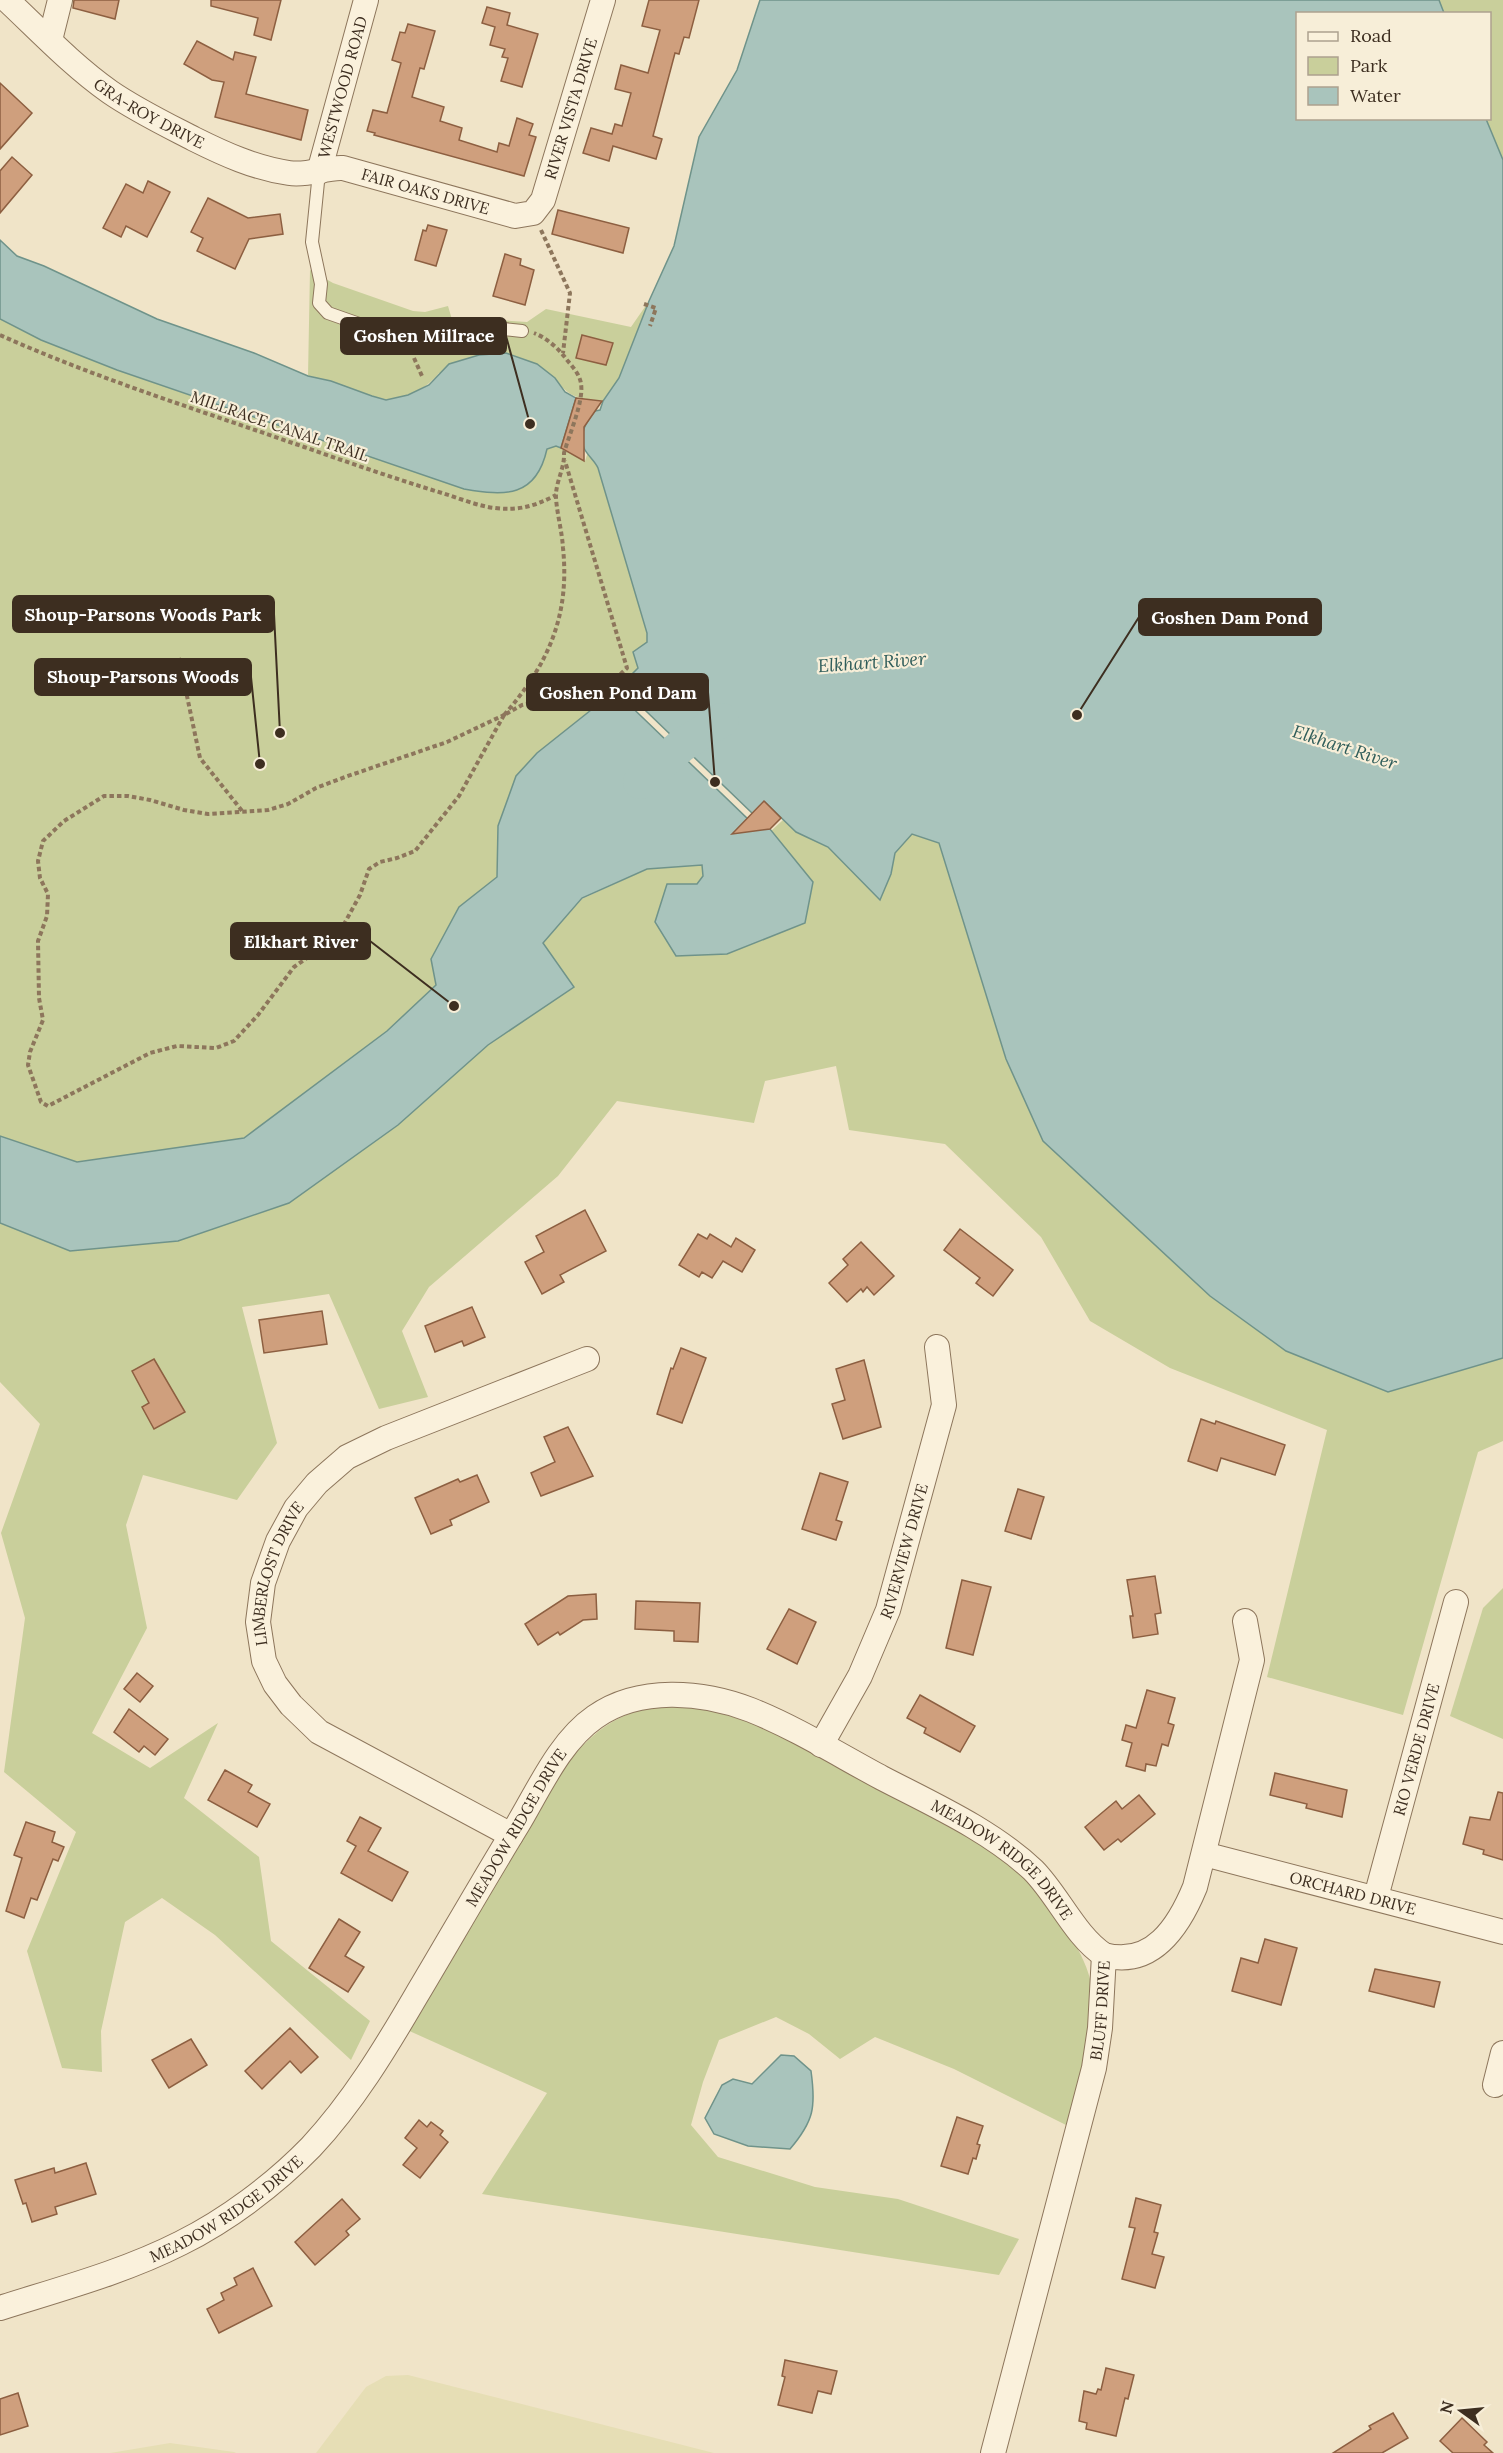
<svg xmlns="http://www.w3.org/2000/svg" width="1503" height="2453" viewBox="0 0 1503 2453" font-family="Lora,serif">
<style>
.farmland{fill:#e6deb5}
.green{fill:#c9cf9b}
.water{fill:#a9c4bc;stroke:#6f938a;stroke-width:1.5}
.lines{fill:none;stroke-linecap:round;stroke-linejoin:round}
.river{stroke:#a9c4bc;stroke-width:34}
.building{fill:#cf9f7d;stroke:#8d5f41;stroke-width:1.5}
.service-casing{stroke:#8d765c;stroke-width:14}
.minor-casing{stroke:#8d765c;stroke-width:26}
.path{stroke:#8d765c;stroke-width:4;stroke-dasharray:4.5 3;stroke-linecap:butt}
.service{stroke:#faf1dc;stroke-width:12}
.minor{stroke:#faf1dc;stroke-width:24}
.labels{text-anchor:middle;dominant-baseline:central;stroke-width:4.5;stroke-linejoin:round;paint-order:stroke}
.street-label{font-size:16px;fill:#3d2e20;stroke:#f7eed8}
.water-label{font-size:18px;font-style:italic;fill:#2f5d5a;stroke:#f7eed8}
.leader{fill:none;stroke:#3d2e20;stroke-width:2}
.callout-dot{fill:#3d2e20;stroke:#f7eed8;stroke-width:2}
.callout{fill:#3d2e20;stroke:#3d2e20;stroke-width:2}
.callout-label{font-size:18px;text-anchor:middle;font-weight:bold;fill:#fff}
</style>
<rect width="100%" height="100%" fill="#f0e4c8"/>
<g class="farmland">
<polygon points="408,2375 714,2453 316,2453 366,2387 386,2376"/>
<polygon points="170,2443 234,2452 236,2453 110,2453"/>
</g>
<g class="green">
<polygon points="1439,0 1503,0 1503,160 1486,119 1490,118 1490,14 1444,13"/>
<path d="M 310,270 L 333,283 L 413,311 L 425,312 L 448,306 L 453,323 L 471,318 L 527,322 L 546,309 L 631,327 L 649,301 L 619,378 L 603,401 C 578,398 570,399 555,378 L 439,373 C 427,388 406,400 386,399 C 368,399 328,382 308,376 Z"/>
<polygon points="0,319 41,340 117,370 334,445 546,454 547,449 556,446 585,461 588,452 598,468 647,633 647,642 638,668 615,691 537,753 498,826 497,877 459,907 431,959 436,985 387,1031 244,1138 77,1162 0,1136"/>
<polygon points="783,820 796,832 828,847 880,899 891,874 895,853 912,834 939,843 1006,1059 1043,1141 1210,1296 1286,1351 1388,1392 1503,1358 1503,1441 1478,1452 1403,1715 1267,1677 1327,1430 1170,1368 1090,1321 1041,1237 945,1144 849,1130 836,1066 765,1081 754,1123 617,1101 558,1176 429,1287 402,1331 428,1397 379,1409 329,1294 242,1307 277,1443 237,1500 143,1475 126,1525 147,1628 92,1733 150,1768 218,1723 184,1798 259,1857 271,1941 370,2021 351,2060 215,1935 162,1898 125,1922 101,2031 102,2072 62,2068 27,1951 76,1832 4,1772 25,1618 1,1533 40,1424 0,1382 0,1223 70,1251 178,1241 289,1203 398,1125 488,1045 573,987 543,943 582,899 647,869 702,865 703,876 697,884 798,925 805,923 813,882 771,831"/>
<polygon points="1503,1588 1503,1739 1450,1716 1483,1608"/>
<path d="M 668,1705 C 746,1709 815,1752 882,1788 C 932,1816 984,1841 1027,1880 C 1049,1900 1084,1951 1090,1979 C 1100,2025 1080,2082 1070,2127 L 954,2069 L 875,2037 L 840,2059 L 809,2034 L 776,2017 L 719,2040 L 703,2082 L 691,2125 L 718,2157 L 815,2187 L 898,2199 L 1019,2239 L 999,2275 L 482,2194 L 547,2093 L 405,2029 L 571,1758 C 603,1723 621,1712 668,1705 Z"/>
</g>
<g class="water">
<path d="M 760,0 L 1439,0 L 1444,13 L 1298,14 L 1298,118 L 1486,119 L 1503,160 L 1503,1358 L 1388,1392 L 1286,1351 L 1210,1296 L 1043,1141 L 1006,1059 L 939,843 L 912,834 L 895,853 L 891,874 L 880,900 L 828,847 L 796,832 L 765,802 L 753,814 L 620,686 L 638,668 L 633,652 L 647,642 L 647,633 L 598,468 C 595,461 587,455 584,448 C 578,434 587,421 595,411 L 600,410 L 603,401 L 619,378 L 649,301 L 674,246 L 699,137 L 737,70 Z"/>
<path d="M 0,240 L 17,256 L 44,266 L 157,319 L 254,353 L 308,376 L 331,381 L 372,396 L 386,400 L 408,395 L 429,385 L 449,364 L 479,355 L 506,353 L 537,364 L 555,378 L 565,392 L 576,398 L 561,448 L 556,446 L 547,449 C 536,498 505,496 464,489 L 117,370 L 41,340 L 0,319 Z"/>
<polygon points="615,691 748,819 770,829 813,882 805,923 727,954 676,956 655,922 667,884 697,884 703,876 702,865 647,869 582,898 543,943 574,987 488,1045 398,1125 289,1203 178,1241 70,1251 0,1223 0,1136 77,1162 244,1138 387,1031 436,985 431,959 459,907 497,877 498,826 516,776 537,753"/>
<path d="M 781,2055 L 794,2056 L 811,2071 C 816,2107 814,2121 790,2149 L 748,2146 L 714,2134 L 705,2118 L 722,2085 L 733,2079 L 752,2084 Z"/>
</g>
<g class="lines">
<polyline class="river" points="640,782 682,745 722,720"/>
</g>
<g class="building">
<polygon points="74,0 119,0 115,19 73,8"/>
<polygon points="211,0 281,0 271,40 254,35 258,18 211,6"/>
<polygon points="649,0 699,0 689,38 684,37 679,54 675,53 653,136 662,139 656,159 613,146 609,161 583,153 591,128 612,134 615,124 622,126 631,93 615,89 621,65 648,73 660,30 642,26"/>
<polygon points="487,7 510,13 507,25 538,34 522,87 501,81 508,58 502,57 505,49 490,45 495,27 482,23"/>
<polygon points="408,24 435,31 424,69 420,68 412,97 444,107 440,121 462,128 459,140 497,152 499,143 509,146 517,118 533,124 529,135 536,137 524,176 374,135 375,133 367,131 373,110 387,113 401,63 392,60 400,32 405,33"/>
<polygon points="197,41 233,60 235,52 256,57 246,94 308,110 301,140 215,117 224,82 212,80 184,64"/>
<polygon points="0,83 32,113 0,149"/>
<polygon points="12,157 32,175 0,213 0,171"/>
<polygon points="148,181 170,192 147,237 126,226 121,237 103,228 126,184 143,193"/>
<polygon points="208,198 248,218 280,214 283,234 249,239 235,269 197,251 203,238 191,232"/>
<polygon points="558,210 629,228 623,253 552,234"/>
<polygon points="428,225 447,230 436,266 415,260 423,230 426,231"/>
<polygon points="505,254 521,259 520,265 534,270 525,305 493,296"/>
<polygon points="582,335 613,343 606,365 576,358"/>
<polygon points="576,398 602,401 584,427 584,461 561,448"/>
<polygon points="764,801 781,818 770,829 732,834"/>
<polygon points="585,1210 606,1251 560,1275 564,1282 542,1294 525,1262 544,1252 536,1236"/>
<polygon points="960,1229 1013,1270 993,1296 976,1283 980,1278 944,1250"/>
<polygon points="698,1234 707,1239 710,1234 731,1247 736,1238 755,1250 742,1272 723,1261 712,1278 702,1272 699,1277 679,1265"/>
<polygon points="861,1242 894,1276 874,1295 867,1287 863,1292 861,1289 847,1302 829,1283 848,1265 843,1259"/>
<polygon points="472,1307 485,1337 464,1346 462,1341 435,1352 425,1326"/>
<polygon points="322,1311 327,1344 264,1353 259,1320"/>
<polygon points="681,1348 706,1358 682,1423 657,1414 671,1368 673,1369"/>
<polygon points="154,1359 185,1412 154,1429 142,1407 149,1403 132,1371"/>
<polygon points="864,1360 881,1427 843,1439 832,1404 845,1400 836,1369"/>
<polygon points="1201,1419 1215,1424 1216,1421 1285,1445 1275,1475 1221,1458 1217,1471 1188,1461"/>
<polygon points="568,1427 593,1476 541,1496 531,1473 555,1462 544,1437"/>
<polygon points="820,1473 848,1482 836,1520 842,1522 836,1540 802,1529"/>
<polygon points="477,1475 489,1502 450,1520 452,1525 431,1534 415,1498 458,1479 460,1482"/>
<polygon points="1018,1489 1044,1497 1031,1539 1005,1531"/>
<polygon points="1155,1576 1161,1613 1155,1614 1158,1634 1133,1638 1130,1616 1133,1616 1127,1580"/>
<polygon points="962,1580 991,1587 973,1655 946,1648"/>
<polygon points="596,1594 597,1619 583,1620 560,1635 558,1632 538,1645 525,1624 568,1596"/>
<polygon points="636,1601 700,1603 698,1642 674,1641 674,1631 635,1629"/>
<polygon points="789,1609 816,1622 797,1664 767,1649"/>
<polygon points="137,1673 153,1686 140,1702 124,1689"/>
<polygon points="1147,1690 1175,1698 1168,1723 1174,1725 1168,1746 1162,1744 1156,1766 1146,1764 1145,1771 1126,1766 1132,1743 1122,1740 1126,1725 1136,1728"/>
<polygon points="920,1695 975,1726 960,1752 924,1733 926,1728 907,1718"/>
<polygon points="129,1709 168,1739 155,1755 144,1746 139,1752 114,1732"/>
<polygon points="225,1770 252,1785 248,1792 270,1804 257,1827 208,1800"/>
<polygon points="1275,1773 1347,1790 1342,1817 1306,1808 1307,1804 1270,1795"/>
<polygon points="1498,1792 1503,1793 1503,1860 1483,1854 1484,1850 1463,1844 1470,1817 1490,1820"/>
<polygon points="1139,1795 1155,1814 1121,1842 1118,1839 1104,1850 1085,1827 1116,1801 1122,1809"/>
<polygon points="360,1817 381,1828 368,1851 408,1872 392,1901 341,1873 356,1846 347,1841"/>
<polygon points="26,1822 55,1832 52,1842 64,1847 58,1861 53,1859 37,1900 31,1898 24,1918 6,1911 22,1858 14,1855"/>
<polygon points="339,1919 360,1932 345,1956 364,1967 348,1992 309,1968"/>
<polygon points="1265,1939 1297,1948 1281,2005 1232,1991 1241,1958 1258,1963"/>
<polygon points="1375,1969 1440,1982 1434,2007 1369,1991"/>
<polygon points="290,2028 318,2057 301,2073 290,2061 262,2089 245,2071"/>
<polygon points="191,2039 207,2065 169,2088 152,2060"/>
<polygon points="957,2117 983,2126 977,2144 980,2145 976,2159 973,2158 968,2174 941,2166"/>
<polygon points="419,2120 427,2127 431,2122 443,2131 440,2135 448,2142 420,2178 403,2165 417,2148 405,2138"/>
<polygon points="86,2163 96,2194 55,2207 57,2214 32,2222 26,2203 23,2204 15,2180 54,2168 55,2173"/>
<polygon points="1136,2198 1161,2205 1154,2232 1158,2233 1152,2254 1164,2257 1155,2288 1122,2279 1135,2228 1129,2227"/>
<polygon points="342,2199 360,2219 346,2231 349,2235 315,2265 295,2242"/>
<polygon points="253,2268 272,2306 219,2333 207,2309 224,2300 221,2293 237,2285 234,2278"/>
<polygon points="785,2360 837,2371 831,2394 818,2391 812,2413 778,2405 785,2377 782,2376"/>
<polygon points="1106,2368 1134,2375 1128,2399 1125,2398 1116,2436 1086,2429 1087,2423 1079,2421 1084,2391 1096,2394 1098,2389 1101,2390"/>
<polygon points="18,2393 28,2426 0,2435 0,2399"/>
<polygon points="1393,2413 1408,2438 1382,2453 1333,2453 1371,2429 1369,2426"/>
<polygon points="1462,2418 1487,2442 1484,2445 1493,2453 1453,2453 1440,2441"/>
</g>
<g class="lines">
<g class="service-casing">
<polyline id="service" points="319,172 312,242 321,284 319,303 328,313 419,345 486,327 522,331"/>
</g>
<g class="minor-casing">
<g id="minor">
<path id="s1" d="M 7,0 C 40,31 72,65 110,92 C 136,110 165,124 194,139 C 224,154 255,168 289,173 C 309,176 325,167 343,168 L 515,216 L 533,213 L 543,200 L 603,0"/>
<polyline points="50,40 60,0"/>
<path id="s2" d="M 319,172 L 366,0"/>
<path id="s3" d="M 821,1745 L 860,1676 L 888,1610 L 944,1405 L 937,1347"/>
<path id="s4" d="M 511,1835 L 319,1732 L 291,1705 L 275,1684 L 264,1661 L 258,1622 L 263,1583 L 278,1541 L 296,1508 L 317,1483 L 347,1457 L 386,1438 L 587,1359"/>
<path id="s5" d="M 1204,1854 L 1503,1932"/>
<path id="s6" d="M 1376,1897 L 1456,1602"/>
<polyline points="1495,2085 1503,2053"/>
<path id="s7" d="M 0,2308 C 60,2289 124,2272 181,2243 C 227,2220 274,2185 311,2147 C 353,2102 385,2049 416,1996 C 450,1939 483,1881 518,1824 C 539,1789 560,1741 595,1717 C 639,1686 702,1691 751,1710 C 796,1728 839,1755 882,1778 C 934,1805 990,1830 1033,1870 C 1058,1895 1075,1936 1104,1955"/>
<path id="s8" d="M 993,2453 L 1094,2068 L 1100,2028 L 1104,1955 C 1153,1968 1179,1926 1195,1887 L 1252,1660 L 1245,1621"/>
</g>
</g>
<g class="path">
<polyline points="541,230 570,293 563,353"/>
<polyline points="644,304 656,308 650,326"/>
<path d="M 0,335 C 98,379 202,411 304,447 C 350,463 396,479 442,493 C 459,498 477,506 495,508 C 519,511 535,506 556,495"/>
<polyline points="414,358 422,376"/>
<polyline points="179,658 200,758 243,812"/>
<polyline points="506,714 522,705 555,698 593,700 627,668 565,461"/>
<polygon points="504,715 459,796 415,851 397,858 380,862 369,869 360,895 337,937 294,967 258,1015 234,1041 216,1048 177,1046 150,1053 48,1106 41,1102 28,1065 30,1052 43,1020 39,998 38,941 47,916 48,894 40,878 38,861 43,841 64,821 104,796 128,796 150,800 184,810 208,814 268,810 288,804 316,788 345,777 447,742"/>
<path d="M 504,715 C 548,665 570,616 563,548 C 562,531 557,514 556,498 C 555,483 565,468 564,453 C 569,435 584,401 581,384 C 580,375 573,367 567,360 C 559,349 547,338 534,333"/>
</g>
<use href="#service" class="service"/>
<use href="#minor" class="minor"/>
</g>
<g class="labels">
<g class="street-label">
<text stroke="none"><textPath href="#s2" startOffset="88">WESTWOOD ROAD</textPath></text>
<text stroke="none"><textPath href="#s1" startOffset="699">RIVER VISTA DRIVE</textPath></text>
<text stroke="none"><textPath href="#s1" startOffset="183">GRA-ROY DRIVE</textPath></text>
<text stroke="none"><textPath href="#s1" startOffset="476">FAIR OAKS DRIVE</textPath></text>
<text transform="translate(280 426) rotate(19)">MILLRACE CANAL TRAIL</text>
<text stroke="none"><textPath href="#s3" startOffset="212">RIVERVIEW DRIVE</textPath></text>
<text stroke="none"><textPath href="#s4" startOffset="400">LIMBERLOST DRIVE</textPath></text>
<text stroke="none"><textPath href="#s6" startOffset="153">RIO VERDE DRIVE</textPath></text>
<text stroke="none"><textPath href="#s7" startOffset="735">MEADOW RIDGE DRIVE</textPath></text>
<text stroke="none"><textPath href="#s7" startOffset="1329">MEADOW RIDGE DRIVE</textPath></text>
<text stroke="none"><textPath href="#s5" startOffset="154">ORCHARD DRIVE</textPath></text>
<text stroke="none"><textPath href="#s8" startOffset="456">BLUFF DRIVE</textPath></text>
<text stroke="none"><textPath href="#s7" startOffset="249">MEADOW RIDGE DRIVE</textPath></text>
</g>
<g class="water-label">
<text transform="translate(872 662) rotate(-4)">Elkhart River</text>
<text transform="translate(1345 747) rotate(18)">Elkhart River</text>
</g>
</g>
<path class="leader" d="M530 424L506 336M280 733L274 614M1077 715L1139 617M260 764L251 677M715 782L708 692M454 1006L370 941"/>
<g class="callout-dot">
<circle cx="530" cy="424" r="6"/>
<circle cx="280" cy="733" r="6"/>
<circle cx="1077" cy="715" r="6"/>
<circle cx="260" cy="764" r="6"/>
<circle cx="715" cy="782" r="6"/>
<circle cx="454" cy="1006" r="6"/>
</g>
<g class="callout">
<rect x="341" y="318" width="165" height="36" rx="6"/>
<rect x="13" y="596" width="261" height="36" rx="6"/>
<rect x="1139" y="599" width="182" height="36" rx="6"/>
<rect x="35" y="659" width="216" height="36" rx="6"/>
<rect x="527" y="674" width="181" height="36" rx="6"/>
<rect x="231" y="923" width="139" height="36" rx="6"/>
</g>
<g class="callout-label">
<text x="424" y="342">Goshen Millrace</text>
<text x="143" y="621">Shoup-Parsons Woods Park</text>
<text x="1230" y="624">Goshen Dam Pond</text>
<text x="143" y="683">Shoup-Parsons Woods</text>
<text x="618" y="699">Goshen Pond Dam</text>
<text x="301" y="948">Elkhart River</text>
</g>
<rect x="1296" y="12" width="195" height="108" fill="#f7eed8" stroke="#ada18e" stroke-width="1.5"/>
<rect x="1308" y="32" width="30" height="9" fill="#faf1dc" stroke="#ada18e" stroke-width="1.5"/>
<text x="1350" y="42" font-size="18" fill="#3d2e20">Road</text>
<rect x="1308" y="57" width="30" height="18" fill="#c9cf9b" stroke="#ada18e" stroke-width="1.5"/>
<text x="1350" y="72" font-size="18" fill="#3d2e20">Park</text>
<rect x="1308" y="87" width="30" height="18" fill="#a9c4bc" stroke="#ada18e" stroke-width="1.5"/>
<text x="1350" y="102" font-size="18" fill="#3d2e20">Water</text>
<g transform="translate(1461 2411) rotate(285)" stroke="#f7eed8" stroke-width="4.5" paint-order="stroke">
<path d="M0-4.5L10 22L0 15L-10 22Z" fill="#3d2e20"/>
<text y="-9" font-size="16" font-weight="bold" text-anchor="middle" fill="#3d2e20">N</text>
</g>
</svg>
